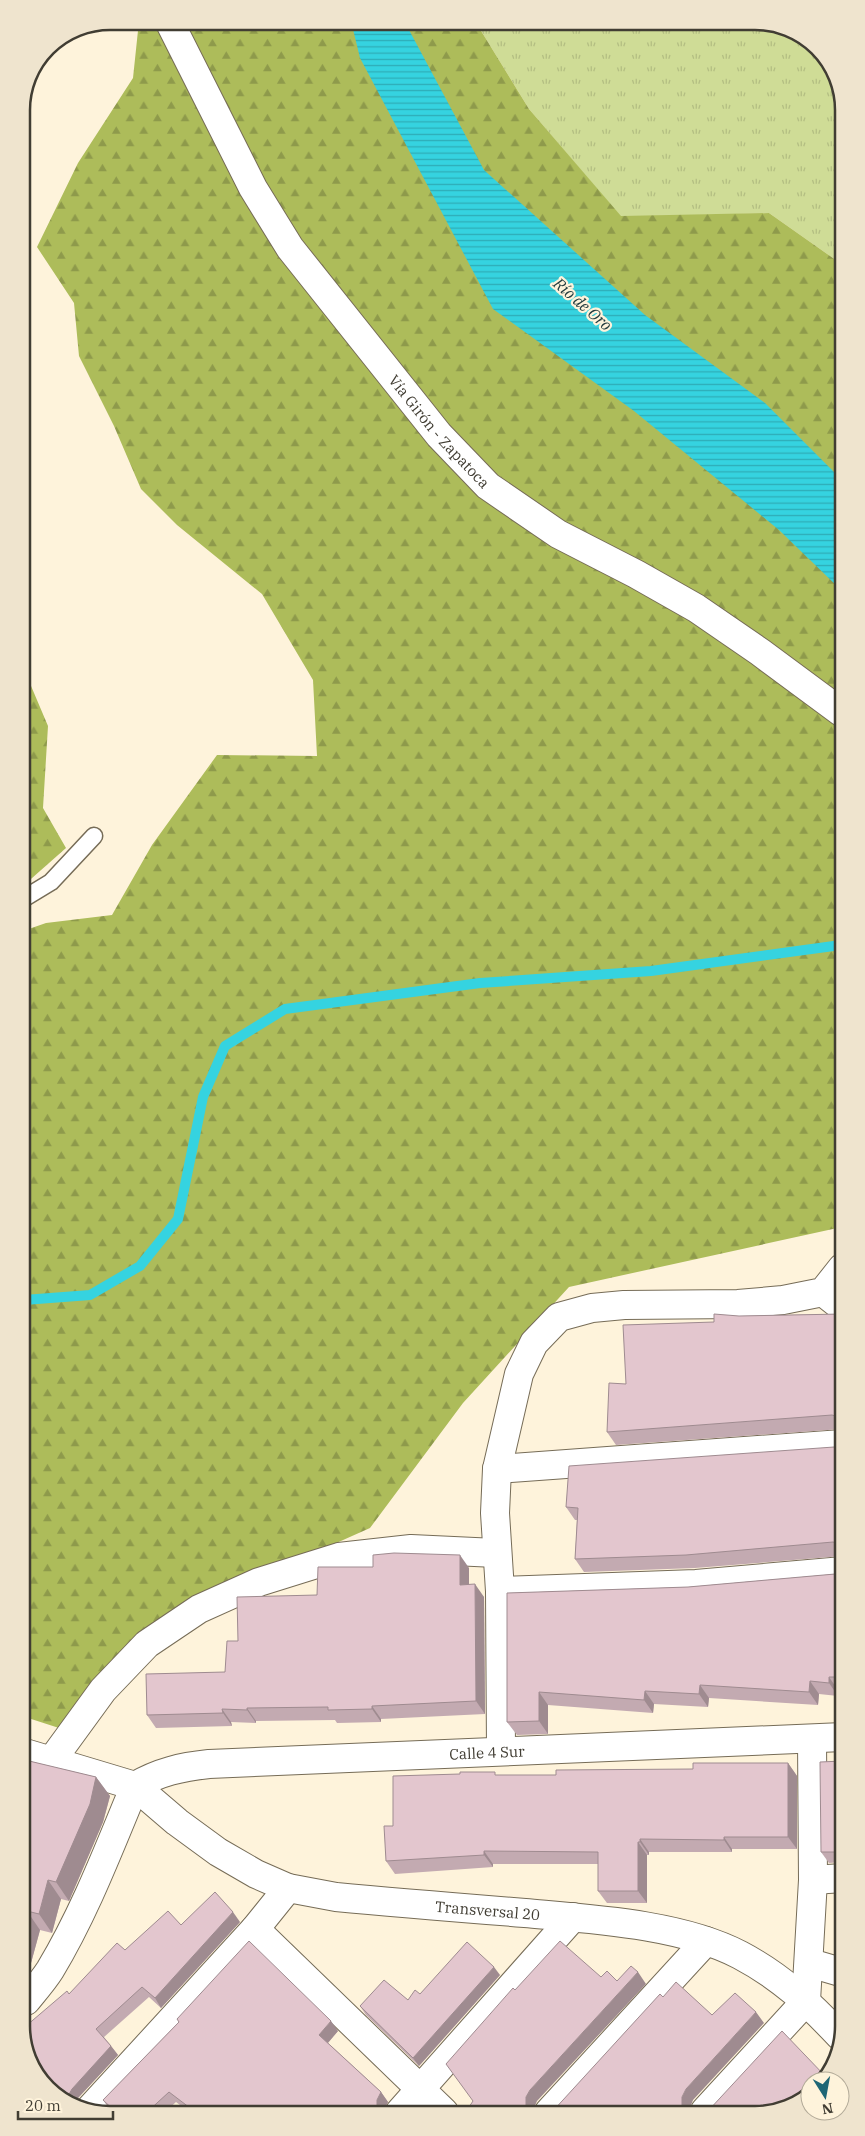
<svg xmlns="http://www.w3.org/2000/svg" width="865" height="2136" viewBox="0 0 865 2136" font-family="'IBM Plex Serif',serif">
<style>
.grass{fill:url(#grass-tufts)}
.forest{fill:url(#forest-firs)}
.water{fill:url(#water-rules)}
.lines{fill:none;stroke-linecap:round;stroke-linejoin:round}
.stream{stroke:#35d3e0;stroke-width:10}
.service-casing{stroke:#766c57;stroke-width:19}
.minor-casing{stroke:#766c57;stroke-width:30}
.secondary-casing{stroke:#766c57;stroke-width:30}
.service{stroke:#fff;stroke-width:16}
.minor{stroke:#fff;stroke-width:28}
.secondary{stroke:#fff;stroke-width:28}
.wall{fill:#c3aab1}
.shaded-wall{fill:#9f8b90}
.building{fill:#e3c6ce;stroke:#9f8b90}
.labels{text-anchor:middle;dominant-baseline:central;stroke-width:4.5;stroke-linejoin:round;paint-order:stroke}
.street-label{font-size:15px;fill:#413d33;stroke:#fef3db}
.water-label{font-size:16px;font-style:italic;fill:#233c3f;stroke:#fef3db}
.rim{fill:none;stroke:#413d33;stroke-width:2.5}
</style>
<defs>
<pattern id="grass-tufts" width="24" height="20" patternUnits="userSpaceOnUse" patternTransform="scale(1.25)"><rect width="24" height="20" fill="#cfdc96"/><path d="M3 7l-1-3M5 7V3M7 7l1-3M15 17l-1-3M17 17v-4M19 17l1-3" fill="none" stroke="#b3be82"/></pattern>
<pattern id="forest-firs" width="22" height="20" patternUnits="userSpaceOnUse" patternTransform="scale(1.25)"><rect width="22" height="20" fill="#adbc5a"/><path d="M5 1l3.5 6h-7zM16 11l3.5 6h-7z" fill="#8e9a4b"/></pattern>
<pattern id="water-rules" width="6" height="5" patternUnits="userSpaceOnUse" patternTransform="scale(1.25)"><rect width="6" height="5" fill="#35d3e0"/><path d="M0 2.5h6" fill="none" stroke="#2eacb6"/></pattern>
</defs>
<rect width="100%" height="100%" fill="#fef3db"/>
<polygon class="grass" points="475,21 761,21 809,40 839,82 840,263 769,213 621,217 529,109"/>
<g class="forest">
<polygon points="139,21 475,21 529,109 621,216 769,213 840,263 842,1227 569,1287 463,1403 370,1528 159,1622 59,1728 25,1717 23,931 46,923 112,915 152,845 217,755 317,756 313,680 262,594 177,525 141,489 114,426 79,356 74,303 37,247 78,163 133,78"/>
<polygon points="23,667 48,726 43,808 66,848 23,886"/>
</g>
<polygon class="water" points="351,21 407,21 408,28 484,170 645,315 765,403 840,478 840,589 779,530 634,411 493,309 360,58"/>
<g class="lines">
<polyline class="stream" points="24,1300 90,1295 140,1266 178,1219 203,1097 225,1046 285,1009 480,983 651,971 841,945"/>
<g class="service-casing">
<polyline id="service" points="23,899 51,882 94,836"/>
</g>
<g class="minor-casing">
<g id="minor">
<polyline points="823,1292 842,1307"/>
<polyline points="497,1469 842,1444"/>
<polyline points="500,1591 696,1584 843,1571"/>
<polyline points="501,1750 500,1591 495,1513 497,1469 519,1374 534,1343 559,1317 592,1308 624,1305 738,1304 783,1300 823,1292 842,1268"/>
<path id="s1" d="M 25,1753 L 135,1786 L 177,1822 L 218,1852 L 256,1874 L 288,1888 L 336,1897 C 399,1903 462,1908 525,1913 C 591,1919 681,1924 740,1955 C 780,1976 810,2004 840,2036"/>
<polyline points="52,1760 103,1690 147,1644 199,1609 259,1582 339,1557 411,1549 496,1553"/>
<path id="s2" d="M 135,1786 C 159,1772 181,1767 209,1764 L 843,1737"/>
<polyline points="813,1880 843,1878"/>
<polyline points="255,1929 444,2112"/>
<polyline points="810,1963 844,1973"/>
<path d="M 26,2001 C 34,1991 43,1981 50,1970 C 85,1912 109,1848 135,1786"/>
<polyline points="90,2109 255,1929 288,1888"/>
<polyline points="705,2111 806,2001 813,1880 812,1739"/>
<polyline points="549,2112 706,1941"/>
<polyline points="399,2113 573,1917"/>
</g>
</g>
<g class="secondary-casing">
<g id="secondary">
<path id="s3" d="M 169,21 L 253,188 L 290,248 L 439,435 L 488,486 L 558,534 L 636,574 L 696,608 L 760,652 L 841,712"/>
</g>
</g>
<use href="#service" class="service"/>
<use href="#minor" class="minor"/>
<use href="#secondary" class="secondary"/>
</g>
<g class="wall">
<polygon points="842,1314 842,1429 616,1445 607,1432 626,1384 714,1322 739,1316"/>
<polygon points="842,1443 843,1556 695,1568 584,1572 575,1559 577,1520 575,1520 566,1507 834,1447"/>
<polygon points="469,1568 469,1584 484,1597 485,1714 381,1719 381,1722 337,1723 335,1720 256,1721 256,1723 231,1722 232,1726 156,1728 147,1715 225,1672 238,1641 317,1595"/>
<polygon points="843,1571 843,1690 838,1690 838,1696 819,1694 818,1705 709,1698 708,1707 654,1704 653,1713 548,1705 548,1734 517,1735 507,1722 507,1593 688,1587 835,1574"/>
<polygon points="25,1760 96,1777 110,1796 103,1822 71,1896 69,1901 61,1899 52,1933 40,1930 28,1974"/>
<polygon points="843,1761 843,1862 829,1863 821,1852"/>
<polygon points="788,1763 797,1776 797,1849 732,1849 732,1852 649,1852 649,1855 647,1855 647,1903 607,1903 598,1891 598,1864 493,1864 493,1867 395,1874 386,1861 393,1826 497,1775 556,1775 693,1769"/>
<polygon points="240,1922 161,2008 149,1997 104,2037 118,2055 78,2098 76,2104 56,2096 69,1994 125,1950 181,1925"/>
<polygon points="500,1975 419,2066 366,2015 360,2006 408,2000 420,1994"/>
<polygon points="177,2019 338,2031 328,2043 381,2092 388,2102 384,2110 384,2113 192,2114 176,2102 163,2114 115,2114 110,2110 103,2100 179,2022"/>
</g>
<g class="shaded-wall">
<polygon points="460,1555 469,1568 469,1598 460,1585"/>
<polygon points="475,1584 484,1597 485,1714 476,1701"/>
<polygon points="829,1677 838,1690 838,1696 829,1683"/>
<polygon points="810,1681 819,1694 818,1705 809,1692"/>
<polygon points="700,1685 709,1698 708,1707 699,1694"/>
<polygon points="645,1691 654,1704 653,1713 644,1700"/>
<polygon points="539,1692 548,1705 548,1734 539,1721"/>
<polygon points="372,1706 381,1719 381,1722 372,1709"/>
<polygon points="247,1708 256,1721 256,1723 247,1710"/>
<polygon points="222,1709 231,1722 232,1726 223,1713"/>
<polygon points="788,1763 797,1776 797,1849 788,1837"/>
<polygon points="96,1777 110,1796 103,1822 69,1901 56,1882"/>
<polygon points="724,1837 732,1849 732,1852 724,1840"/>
<polygon points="640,1839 649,1852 649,1855 640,1842"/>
<polygon points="638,1842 647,1855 647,1903 638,1891"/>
<polygon points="484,1851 493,1864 493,1867 484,1855"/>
<polygon points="48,1880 61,1899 52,1933 39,1914"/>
<polygon points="27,1911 40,1930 28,1974 26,1977 26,1916"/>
<polygon points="233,1912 240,1922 161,2008 155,1998"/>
<polygon points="494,1967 500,1975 419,2066 413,2058"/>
<polygon points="638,1972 646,1984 537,2101 534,2108 534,2112 530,2112 526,2105 526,2097 530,2090"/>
<polygon points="756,2012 764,2023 693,2100 690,2108 690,2111 686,2111 682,2105 682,2097 686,2089"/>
<polygon points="331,2021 338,2031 326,2045 319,2035"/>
<polygon points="111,2046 118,2055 78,2098 76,2104 68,2101 68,2096 72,2089"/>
<polygon points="381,2092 388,2102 384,2110 384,2113 380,2113 377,2108 377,2100"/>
</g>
<g class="building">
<polygon points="714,1314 739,1316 842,1314 842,1419 839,1417 832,1415 607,1432 609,1383 626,1384 623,1325 714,1322"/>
<polygon points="842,1443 843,1546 840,1544 833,1542 686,1555 575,1559 578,1508 566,1507 569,1466 834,1447"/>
<polygon points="394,1553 460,1555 460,1585 475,1584 476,1701 372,1706 372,1709 328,1710 328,1707 247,1708 247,1710 222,1709 223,1713 147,1715 146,1674 225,1672 227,1641 238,1641 237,1597 317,1595 318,1567 373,1567 373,1555"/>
<polygon points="843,1571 843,1677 829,1677 829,1683 810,1681 809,1692 700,1685 699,1694 645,1691 644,1700 539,1692 539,1721 507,1722 507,1593 688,1587 835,1574"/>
<polygon points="25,1760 96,1777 90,1804 56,1882 48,1880 39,1914 27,1911 26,1916"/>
<polygon points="843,1761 843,1852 821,1852 820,1762"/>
<polygon points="693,1763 788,1763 788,1837 724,1837 724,1840 640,1839 640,1842 638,1842 638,1891 598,1891 598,1852 484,1851 484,1855 386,1861 384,1826 393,1826 393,1776 460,1774 460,1772 495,1772 495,1775 556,1775 556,1770 693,1769"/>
<polygon points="215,1892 233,1912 155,1998 142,1987 96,2029 111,2046 72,2089 68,2096 68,2101 56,2096 26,2054 26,2026 67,1991 69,1994 117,1943 125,1950 168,1911 181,1925"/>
<polygon points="249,1941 331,2021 319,2035 381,2092 377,2100 377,2108 380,2113 198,2114 169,2092 145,2114 118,2114 103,2100 179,2022 177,2019"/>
<polygon points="560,1941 601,1977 607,1971 617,1981 631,1966 638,1972 530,2090 526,2097 526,2105 530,2112 475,2112 469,2107 473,2101 446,2064 513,1988 515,1990"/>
<polygon points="467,1942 494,1967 413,2058 360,2006 384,1980 408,2000 415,1990 420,1994"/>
<polygon points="676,1982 712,2015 735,1993 756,2012 686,2089 682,2097 682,2105 686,2111 552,2112 660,1994 663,1997"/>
<polygon points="782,2031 826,2077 825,2080 824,2081 810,2081 810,2091 783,2110 708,2111"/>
</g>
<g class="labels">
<g class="street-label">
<text stroke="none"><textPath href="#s3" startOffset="494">Vía Girón - Zapatoca</textPath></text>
<text stroke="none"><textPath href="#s2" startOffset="356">Calle 4 Sur</textPath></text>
<text stroke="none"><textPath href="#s1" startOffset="501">Transversal 20</textPath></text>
</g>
<g class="water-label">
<text transform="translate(583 304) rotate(41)">Río de Oro</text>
</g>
</g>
<path d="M0 0H865V2136H0ZM110 30H755A80 80 0 0 1 835 110V2026A80 80 0 0 1 755 2106H110A80 80 0 0 1 30 2026V110A80 80 0 0 1 110 30Z" fill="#efe4ce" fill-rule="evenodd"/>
<path class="rim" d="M110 30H755A80 80 0 0 1 835 110V2026A80 80 0 0 1 755 2106H110A80 80 0 0 1 30 2026V110A80 80 0 0 1 110 30Z"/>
<g transform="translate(825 2096) rotate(169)"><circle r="24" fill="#fef3db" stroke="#b2aa98"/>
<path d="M0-4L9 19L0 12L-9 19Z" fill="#1f6675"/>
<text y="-8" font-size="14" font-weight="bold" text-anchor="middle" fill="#413d33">N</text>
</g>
<path d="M18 2111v8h95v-8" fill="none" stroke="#413d33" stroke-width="2.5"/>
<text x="25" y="2111" font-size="15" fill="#413d33" stroke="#fef3db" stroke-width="4" paint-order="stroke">20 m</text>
</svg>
